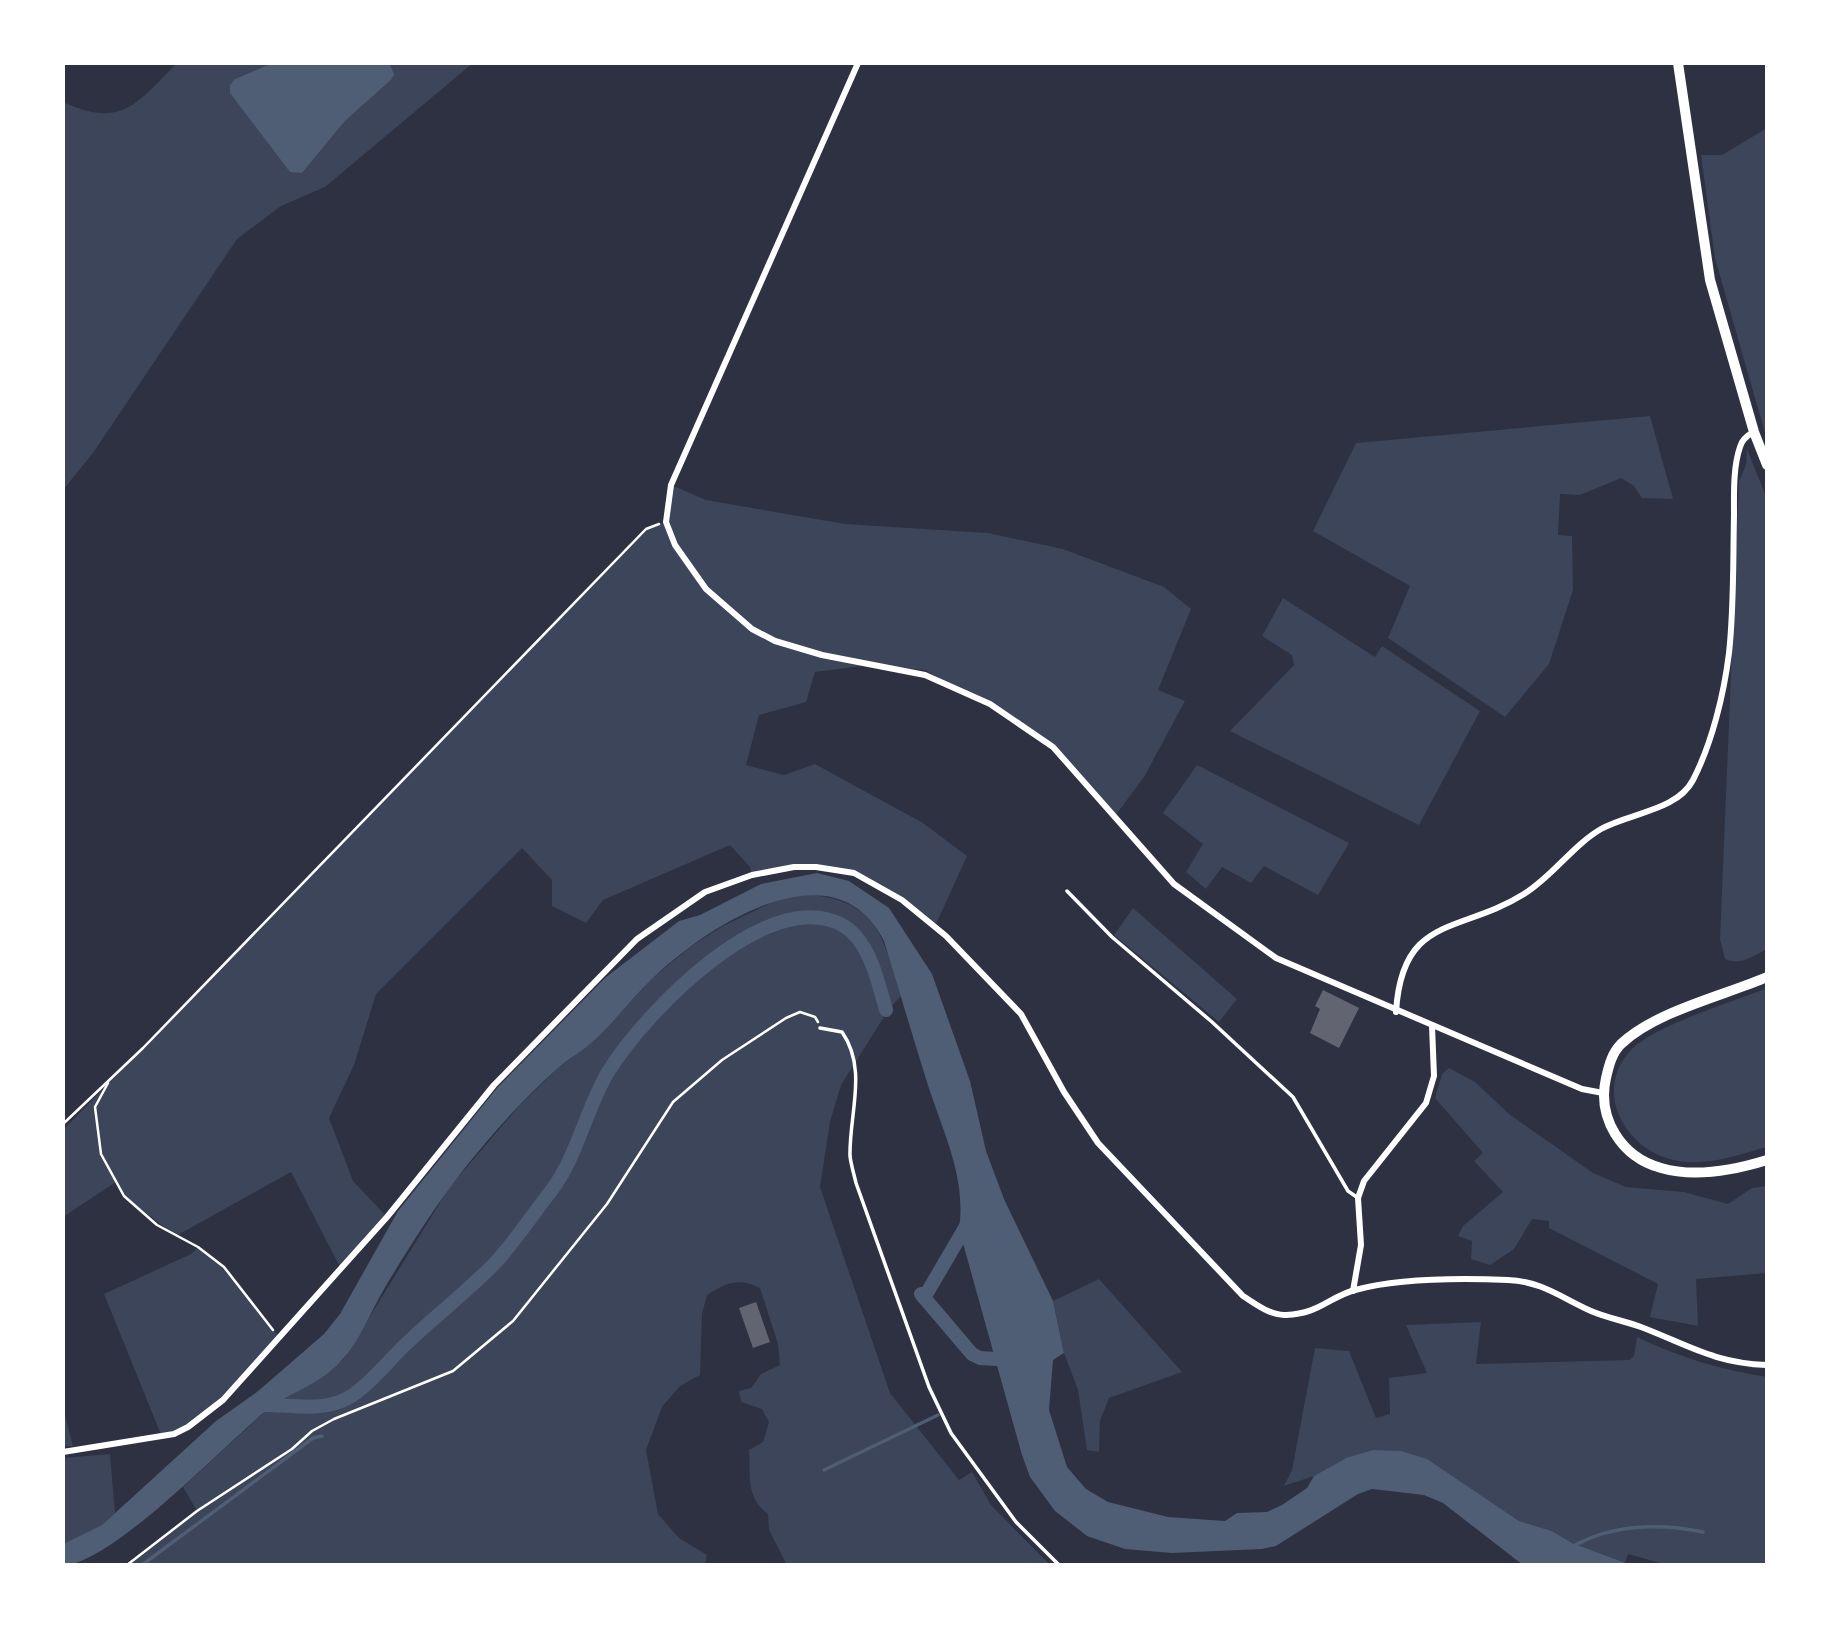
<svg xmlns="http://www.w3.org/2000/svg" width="1830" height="1628" viewBox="0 0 1830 1628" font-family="Mulish,sans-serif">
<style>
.green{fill:#3c4559}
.water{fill:#4f5d75}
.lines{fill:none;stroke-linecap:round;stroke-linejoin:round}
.stream{stroke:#4f5d75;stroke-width:3.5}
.canal{stroke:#4f5d75;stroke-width:14}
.building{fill:#626471}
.path{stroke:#fff;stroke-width:2.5}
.service{stroke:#fff;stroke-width:3.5}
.minor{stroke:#fff;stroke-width:6}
.primary{stroke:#fff;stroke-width:10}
</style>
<rect width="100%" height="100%" fill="#2d3142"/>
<g class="green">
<path d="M 177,63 L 272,63 L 235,79 L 302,173 L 345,121 L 391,80 L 389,63 L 473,63 L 325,187 L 281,206 L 237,239 L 93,453 L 63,490 L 63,102 C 122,129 136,104 177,63 Z"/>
<polygon points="1767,128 1767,440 1715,258 1701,155 1722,155"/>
<polygon points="1650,416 1673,499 1642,498 1634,486 1621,478 1580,495 1560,494 1558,535 1572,536 1573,590 1549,664 1505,717 1388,638 1410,586 1313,531 1356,443"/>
<path d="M 1747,449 L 1767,499 L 1767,949 C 1753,956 1741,966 1725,959 L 1720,939 L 1739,481 L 1746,465 Z"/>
<path d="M 671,485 L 706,500 L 845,524 L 988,533 L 1063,549 L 1164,587 L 1191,609 L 1158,690 L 1185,701 L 1144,777 L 1115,816 L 1085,781 L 1034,732 L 925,670 L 870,665 L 815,672 L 806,702 L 759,715 L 746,765 L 784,775 L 815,764 L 923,823 L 967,856 L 936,924 C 899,899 862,868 816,867 C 795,866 773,872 752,875 L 750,867 L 730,845 L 603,900 L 586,923 L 552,906 L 552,880 L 522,848 L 376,994 L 354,1065 L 329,1118 L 353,1181 L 387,1217 L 340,1267 L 291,1172 L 176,1236 L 124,1196 L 116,1182 L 63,1217 L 63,1130 L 646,529 L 666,522 Z"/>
<polygon points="1283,598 1375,657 1382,646 1480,711 1419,825 1230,731 1294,665 1292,655 1262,636"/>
<polygon points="1197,765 1349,843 1318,895 1264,866 1251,883 1222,867 1206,889 1186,872 1203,844 1163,813"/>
<path d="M 802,894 C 877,899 882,933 901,996 L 889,1009 L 841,1085 L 830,1122 L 820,1187 L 890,1393 L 959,1480 L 972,1472 L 991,1505 L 1050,1565 L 787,1565 L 769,1530 L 768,1514 C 745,1496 751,1477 749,1450 L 763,1442 L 769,1422 L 762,1409 L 741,1402 L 739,1391 L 751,1388 L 761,1374 L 780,1365 L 778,1344 L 760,1288 C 738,1277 726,1283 707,1295 L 702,1314 L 700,1375 L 680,1386 L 662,1407 L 646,1450 L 658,1514 L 679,1538 L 707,1555 L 705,1565 L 127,1565 L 197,1511 L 183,1487 L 269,1408 L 343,1360 L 449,1188 L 519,1106 L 559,1067 L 590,1044 L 653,978 L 690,947 L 723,926 L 777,900 Z"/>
<polygon points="1133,908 1237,999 1219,1022 1114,935"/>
<path d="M 1767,988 L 1767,1147 C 1737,1155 1710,1166 1678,1161 C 1627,1153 1591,1092 1631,1050 C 1655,1025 1733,1002 1767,988 Z"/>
<polygon points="1449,1068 1475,1082 1509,1114 1593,1173 1626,1187 1684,1192 1728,1204 1752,1188 1767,1186 1767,1273 1696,1279 1698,1326 1650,1317 1658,1284 1549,1228 1549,1221 1532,1219 1514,1249 1490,1265 1471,1259 1472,1241 1458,1236 1463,1226 1503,1192 1474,1161 1483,1153 1435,1098 1442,1074"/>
<path d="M 198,1247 L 224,1267 L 280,1338 C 244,1377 212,1417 162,1437 L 104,1294 L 191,1254 Z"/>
<polygon points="1099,1279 1182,1372 1109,1398 1100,1421 1099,1452 1087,1450 1078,1390 1064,1353 1053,1301"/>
<path d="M 1481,1322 L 1476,1364 L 1629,1360 L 1634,1356 L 1637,1337 C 1679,1357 1721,1370 1767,1377 L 1767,1565 L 1667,1565 L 1628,1554 L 1625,1563 L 1572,1543 L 1552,1531 L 1519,1521 L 1469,1488 L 1346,1458 L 1314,1476 L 1284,1486 L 1292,1470 L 1315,1348 L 1349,1351 L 1376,1418 L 1390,1414 L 1389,1378 L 1427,1373 L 1406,1325 Z"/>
<polygon points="63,1408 73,1446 63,1446"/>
<polygon points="110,1454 115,1513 102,1525 63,1544 63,1458"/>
</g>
<g class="water">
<polygon points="272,63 389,63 394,74 391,80 345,121 302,173 290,172 230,93 230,85 235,79"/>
<path d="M 817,873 L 849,881 L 889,908 L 932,974 L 970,1081 L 986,1151 L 1004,1199 L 1053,1301 L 1064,1353 L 1053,1360 L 1049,1410 L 1067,1467 L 1086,1489 L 1108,1502 L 1168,1517 L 1225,1521 L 1237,1513 L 1267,1512 L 1282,1505 L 1307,1488 L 1314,1476 L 1346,1458 L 1373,1450 L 1401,1451 L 1427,1459 L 1519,1521 L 1552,1531 L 1572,1543 L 1631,1565 L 1523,1565 L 1443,1503 L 1424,1495 L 1372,1489 L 1358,1494 L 1276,1546 L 1262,1549 L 1172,1553 L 1125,1549 L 1087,1536 L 1055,1511 L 1030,1477 L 1022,1455 L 959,1229 C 967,1176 941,1128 926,1079 C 912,1034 898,987 884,941 C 834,842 706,927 652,979 C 630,1000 612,1025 590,1044 C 580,1053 568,1059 558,1068 C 519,1103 483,1143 452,1185 C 428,1217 405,1254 384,1289 C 370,1313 360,1341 341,1361 C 317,1387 291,1391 267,1410 C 225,1444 111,1565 63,1565 L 63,1544 L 102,1525 L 216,1421 L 257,1392 L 324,1334 L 340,1314 L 398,1211 L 497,1088 L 605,978 L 679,921 L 700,915 L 761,884 Z"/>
</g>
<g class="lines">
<g class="stream">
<polyline points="824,1470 938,1415"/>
<path d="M 1572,1547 C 1611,1524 1660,1523 1703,1532"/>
<polyline points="142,1565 313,1438 322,1436"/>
</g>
<g class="canal">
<polyline points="921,1294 972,1354 980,1358 1015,1360"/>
<polyline points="924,1298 969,1221"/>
<path d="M 260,1405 C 291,1404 325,1414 353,1395 C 372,1382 389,1360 406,1344 C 435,1316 468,1291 496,1262 C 516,1240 533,1214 551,1191 C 577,1157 586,1109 608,1072 C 643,1015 769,882 844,926 C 870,942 878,982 886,1010"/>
</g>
</g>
<g class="building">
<polygon points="1323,990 1359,1008 1339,1048 1310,1033 1320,1009 1315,1006"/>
<polygon points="756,1302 770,1342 753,1348 739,1308"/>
</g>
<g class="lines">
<g class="path">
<polyline points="108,1083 95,1107 101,1154 124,1196 157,1225 198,1247 224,1267 273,1330"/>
<polyline points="63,1124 143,1048 646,529 659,524"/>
<polyline points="127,1565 197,1511 292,1449 312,1431 334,1419 453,1371 513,1321 607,1204 673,1102 722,1060 786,1018 800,1012 815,1017 818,1022"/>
</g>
<g class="service">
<polyline points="1067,891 1112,937 1212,1022 1293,1097 1348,1191 1358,1198"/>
<path d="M 820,1028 L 842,1032 C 868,1069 849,1114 850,1156 C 851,1165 854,1174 856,1183 L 929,1387 L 951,1433 L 1016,1522 L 1059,1565"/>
</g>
<g class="minor">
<polyline points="858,63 671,485 666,522 675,545 706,589 752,629 775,641 822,655 925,675 990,704 1053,747 1174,884 1276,958 1582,1089 1603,1093"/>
<path d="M 1396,1012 C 1402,914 1460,934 1524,894 C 1553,876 1572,846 1601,829 C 1629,813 1677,811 1693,780 C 1712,743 1724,694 1729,653 C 1734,608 1733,561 1734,515 C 1734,494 1733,467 1740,447 C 1742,439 1748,435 1754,432"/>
<polyline points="1353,1291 1361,1245 1358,1198 1364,1181 1426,1103 1434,1076 1432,1026"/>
<path d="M 63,1452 L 174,1434 L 188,1427 L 223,1400 L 387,1217 L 494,1085 L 637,939 L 705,892 L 752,875 L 794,867 L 816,867 L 854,873 L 902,900 L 946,936 L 1021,1014 L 1064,1092 L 1098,1143 L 1243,1296 C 1256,1304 1271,1316 1286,1315 C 1319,1314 1329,1297 1355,1290 C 1400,1278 1461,1278 1508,1280 C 1541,1281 1562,1298 1591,1311 C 1607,1318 1625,1321 1641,1327 C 1688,1345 1714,1363 1767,1365"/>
</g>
<g class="primary">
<polyline points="1678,63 1710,280 1754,432 1767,465"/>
<path d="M 1767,977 C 1723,996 1656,1011 1621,1044 C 1612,1053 1609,1065 1606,1078 C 1597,1118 1621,1157 1661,1168 C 1695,1178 1735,1170 1767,1160"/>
</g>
</g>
<rect width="1830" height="1628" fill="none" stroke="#ffffff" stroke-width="130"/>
</svg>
